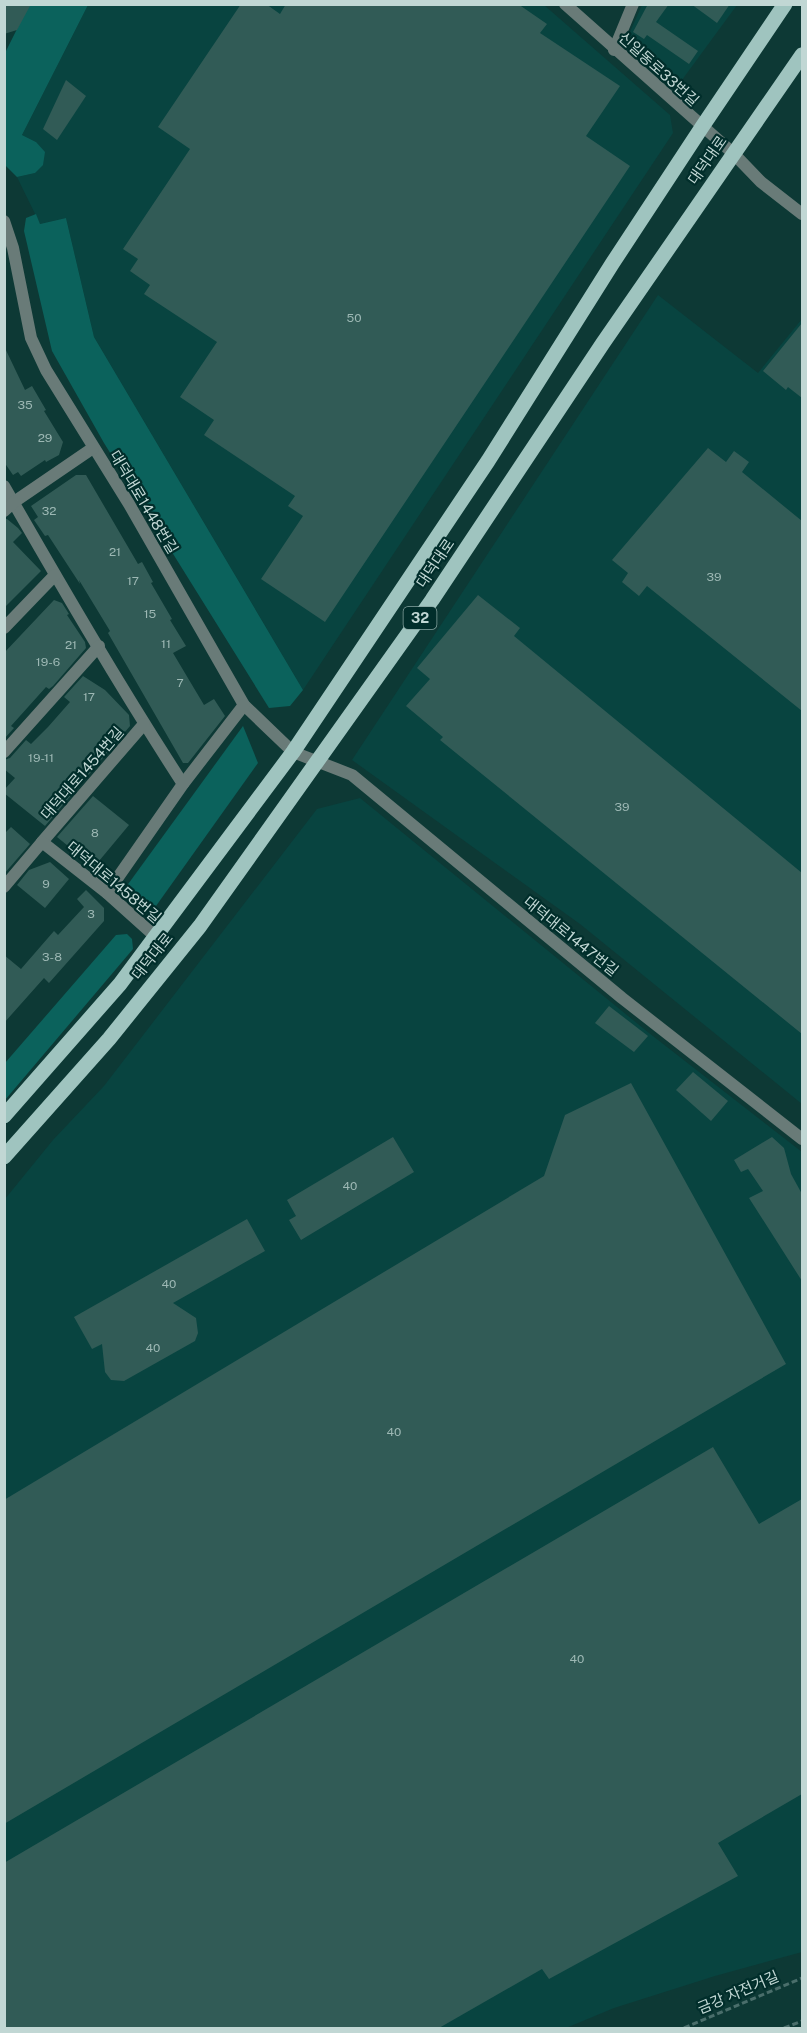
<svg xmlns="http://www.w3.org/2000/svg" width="807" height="2033" viewBox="0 0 807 2033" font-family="'Public Sans','Noto Sans KR',sans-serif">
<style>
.built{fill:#084440}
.green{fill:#0b625c}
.building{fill:#315b56}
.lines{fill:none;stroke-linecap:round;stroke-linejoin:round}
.path{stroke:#4a6e6b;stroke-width:3;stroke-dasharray:6 3;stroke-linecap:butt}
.minor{stroke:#697b78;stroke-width:12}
.primary{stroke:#9fc4bf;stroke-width:15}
.labels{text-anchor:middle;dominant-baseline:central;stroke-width:4.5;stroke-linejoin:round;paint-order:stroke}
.number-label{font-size:12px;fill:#9db8b4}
.shield{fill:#012e2b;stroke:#87a4a1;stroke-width:1.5}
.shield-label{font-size:14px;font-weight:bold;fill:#c1d7d4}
.street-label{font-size:15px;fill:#c1d7d4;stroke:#012e2b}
</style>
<rect width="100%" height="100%" fill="#0d3935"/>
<g class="built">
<polygon points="88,5 544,5 670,115 673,133 303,690 94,337 66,218 40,224 17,177 35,173 36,142 22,135"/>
<polygon points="642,5 737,5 679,84 632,43 629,34"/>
<polygon points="658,295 758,373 802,319 802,1104 580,924 352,760"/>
<polygon points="360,798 649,1033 802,1152 802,1952 715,1976 614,2008 566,2028 5,2028 5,1199 53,1140 104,1086 317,809"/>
</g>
<g class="green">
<polygon points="29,5 88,5 22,135 36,142 45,152 43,165 35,173 17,177 5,165 4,55"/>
<polygon points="36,214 40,224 66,218 94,337 303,690 290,706 269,708 104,443 52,351 24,231 26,218"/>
<polygon points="243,726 258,763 156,906 145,910 128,900 126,887"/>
<polygon points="127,934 132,939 133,949 5,1100 5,1063 116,935"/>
</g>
<g class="building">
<polygon points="4,4 31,4 17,30 4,34"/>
<polygon points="241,4 266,4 280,14 286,4 518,4 547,24 540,33 620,86 586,136 630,166 325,622 261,579 303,516 288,506 295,496 204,435 214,420 180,397 217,342 144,294 150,285 130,271 138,259 123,249 190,149 158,127"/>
<polygon points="648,4 669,4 656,22 698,51 689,64 647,35 644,39 633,32"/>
<polygon points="691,4 730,4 717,23"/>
<polygon points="66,80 86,96 57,140 43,129"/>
<polygon points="802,323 802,398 788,387 786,390 763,371"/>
<polygon points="4,346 25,390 32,386 46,410 44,411 63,442 59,455 46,462 45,460 21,476 18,472 13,475 4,462"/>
<polygon points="708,448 726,462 734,451 749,462 742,472 802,521 802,711 647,586 639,596 622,582 628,573 612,560"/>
<polygon points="76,475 86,475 138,564 142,562 153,582 151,583 172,619 170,620 186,646 173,653 204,705 214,699 225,716 188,763 183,763 108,633 110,631 79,580 80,584 48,535 45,536 34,520 38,517 31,506"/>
<polygon points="4,519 7,519 18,528 22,533 13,542 41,571 4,608"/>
<polygon points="478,595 520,628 514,636 802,873 802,1034 440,740 443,737 406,706 430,679 417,668"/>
<polygon points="54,600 62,603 69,614 67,615 85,642 86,648 53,686 49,689 46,687 11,726 14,728 4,739 4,653"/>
<polygon points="83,676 105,690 129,715 130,726 45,826 4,793 4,790 15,778 4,769 4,760 10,758 26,740 31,744 48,727 70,702 64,697"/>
<polygon points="93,796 129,825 94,867 57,837"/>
<polygon points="11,827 30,844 4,874 4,834"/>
<polygon points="50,862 69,879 45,908 17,885 29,870"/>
<polygon points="86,890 104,908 104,921 49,983 44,978 4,1023 4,955 21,969 54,931 58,935 84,907 77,899"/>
<polygon points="609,1006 648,1036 634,1052 595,1023"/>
<polygon points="693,1072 728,1101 711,1121 676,1090"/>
<polygon points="631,1083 786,1364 4,1824 4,1500 544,1176 565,1115"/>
<polygon points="393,1137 414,1172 301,1240 289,1220 296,1216 287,1200"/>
<polygon points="772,1137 784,1148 791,1174 802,1194 802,1281 749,1198 763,1191 748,1169 741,1172 734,1160"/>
<polygon points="247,1219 265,1251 173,1303 196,1318 198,1333 195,1341 124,1381 111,1380 105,1372 102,1344 92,1349 74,1317"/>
<polygon points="713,1447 759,1524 802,1499 802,1794 718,1843 738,1876 549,1979 542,1969 439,2028 4,2028 4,1863"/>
</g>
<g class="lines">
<g class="path">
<polyline points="684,2028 802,1978"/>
<polyline points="784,2028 802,2021"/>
</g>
<g class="minor">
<polyline points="565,4 734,154 761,182 802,214"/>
<polyline points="614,50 633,4"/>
<polyline points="4,221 13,248 31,338 46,370 129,504 244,705 293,752 352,775 622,998 802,1139"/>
<path d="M 4,486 C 62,587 120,687 183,784"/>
<polyline points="4,511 14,502 93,448"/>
<polyline points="4,628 55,575"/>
<polyline points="4,752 99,646"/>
<polyline points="42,842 144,724"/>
<polyline points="4,887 42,842 107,893 156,937"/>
<polyline points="107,893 183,784 244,705"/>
</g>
<g class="primary">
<polyline points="4,1116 120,984 293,752 488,461 612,264 702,127 785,4"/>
<polyline points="4,1157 109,1039 200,926 432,600 603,343 802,55"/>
</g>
</g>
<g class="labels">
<g class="number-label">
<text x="354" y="318">50</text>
<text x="25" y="405">35</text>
<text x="45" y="438">29</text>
<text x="49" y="511">32</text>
<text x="115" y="552">21</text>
<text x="714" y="577">39</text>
<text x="133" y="581">17</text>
<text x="150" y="614">15</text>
<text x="166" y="644">11</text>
<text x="71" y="645">21</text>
<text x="48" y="662">19-6</text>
<text x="180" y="683">7</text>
<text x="89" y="697">17</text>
<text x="41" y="758">19-11</text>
<text x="622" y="807">39</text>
<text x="95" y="833">8</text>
<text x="46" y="884">9</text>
<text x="91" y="914">3</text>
<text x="52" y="957">3-8</text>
<text x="350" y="1186">40</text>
<text x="169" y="1284">40</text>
<text x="153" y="1348">40</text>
<text x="394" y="1432">40</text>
<text x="577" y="1659">40</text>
</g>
<rect class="shield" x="403.5" y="607" width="33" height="22" rx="4.5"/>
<g class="shield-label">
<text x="420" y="618">32</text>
</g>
<g class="street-label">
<text transform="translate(659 69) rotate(42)">신일동로33번길</text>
<text transform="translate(707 160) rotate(-55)">대덕대로</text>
<text transform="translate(144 502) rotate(59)">대덕대로1448번길</text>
<text transform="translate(435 563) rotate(-56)">대덕대로</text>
<text transform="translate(82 773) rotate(-49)">대덕대로1454번길</text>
<text transform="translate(114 882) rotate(40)">대덕대로1458번길</text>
<text transform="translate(571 936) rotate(39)">대덕대로1447번길</text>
<text transform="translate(152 956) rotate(-51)">대덕대로</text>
<text transform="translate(738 1992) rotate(-23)">금강 자전거길</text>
</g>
</g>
<rect width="807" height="2033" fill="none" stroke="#c1d7d4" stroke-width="12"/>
</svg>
